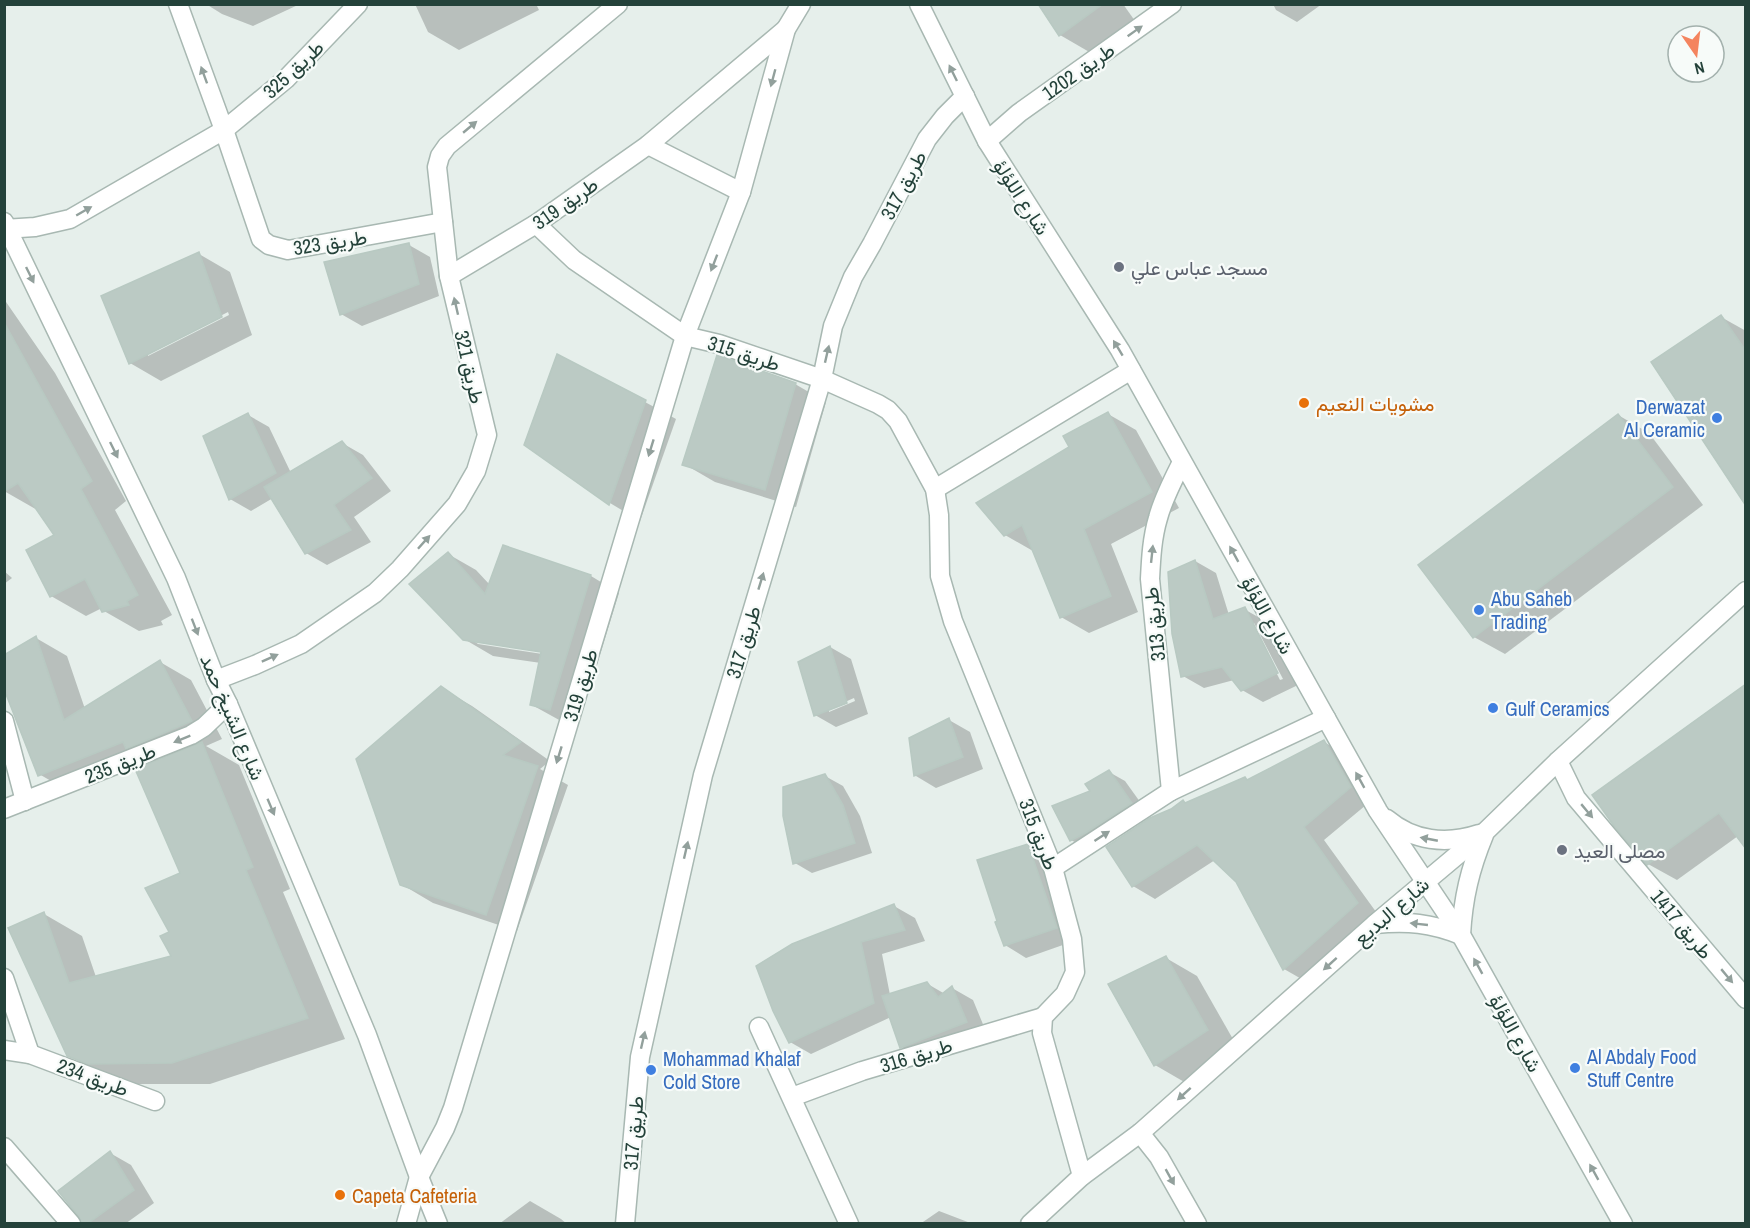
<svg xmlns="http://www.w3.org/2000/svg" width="1750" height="1228" viewBox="0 0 1750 1228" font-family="'Archivo Narrow',Vazirmatn,sans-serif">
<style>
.shadow{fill:#0003;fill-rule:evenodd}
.building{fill:#bbcac4;stroke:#b8c9c2;stroke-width:1.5}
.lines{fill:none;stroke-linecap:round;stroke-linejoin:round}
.minor-casing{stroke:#a8b8b2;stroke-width:21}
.tertiary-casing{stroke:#a8b8b2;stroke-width:21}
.minor{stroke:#fff;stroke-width:18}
.tertiary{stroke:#fff;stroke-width:18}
.oneway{fill:#92a09c}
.worship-dot{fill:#6b7280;stroke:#f7fbf9;stroke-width:2}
.food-dot{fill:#e8710a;stroke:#f7fbf9;stroke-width:2}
.shop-dot{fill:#3f7fe0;stroke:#f7fbf9;stroke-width:2}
.labels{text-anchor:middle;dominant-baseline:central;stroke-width:4.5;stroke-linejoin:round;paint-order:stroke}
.street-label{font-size:20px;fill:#24423a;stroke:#f7fbf9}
.worship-label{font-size:20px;fill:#5b616d;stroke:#f7fbf9;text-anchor:start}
.food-label{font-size:20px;fill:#c56008;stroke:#f7fbf9;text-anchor:start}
.shop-label{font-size:20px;fill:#366cbe;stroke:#f7fbf9;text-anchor:start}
</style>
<rect width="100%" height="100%" fill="#e6efeb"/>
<g class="shadow">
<polygon points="206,4 300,4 253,26 222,14"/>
<polygon points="415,4 536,4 539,10 459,50 428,32"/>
<polygon points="1040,4 1123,4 1135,21 1091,53 1060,35"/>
<polygon points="1273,4 1322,4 1297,22 1276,10"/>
<polygon points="409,245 430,257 439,296 362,326 341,314"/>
<path d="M 199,254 L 230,272 L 252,335 L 161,381 L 130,363 ZM 228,312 L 229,315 L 148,356 L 148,353 Z"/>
<polygon points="4,299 55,373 126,501 115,510 172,615 161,621 163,625 139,631 104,611 102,608 86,616 51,596 28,551 56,536 39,511 4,491"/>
<polygon points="1721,317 1746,331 1746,487"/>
<polygon points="795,384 826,402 796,507 715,482 684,464"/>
<polygon points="645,402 676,419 640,521 610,503 526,444"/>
<polygon points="1108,414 1136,430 1179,508 1111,544 1138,612 1089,633 1061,617 1033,551 1005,535 979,503 1071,447"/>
<polygon points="248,415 269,427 291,473 342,443 363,455 391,491 354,517 371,542 327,565 306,553 273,498 251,511 230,499"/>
<polygon points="1618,415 1649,433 1703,505 1505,654 1474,637"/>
<path d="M 504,547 L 591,576 L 619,593 L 578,726 L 561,721 L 532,705 L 541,663 L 493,656 L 464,639 L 448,554 L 476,570 L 490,585 ZM 474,641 L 549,652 L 549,655 L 478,644 Z"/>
<path d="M 1195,561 L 1216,573 L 1229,615 L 1244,609 L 1265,621 L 1298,685 L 1263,702 L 1242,690 L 1234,680 L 1204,688 L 1183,676 ZM 1251,623 L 1254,623 L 1283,679 L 1280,680 Z"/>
<polygon points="4,571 12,578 4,584"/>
<polygon points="36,638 67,656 85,709 160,662 191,680 222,739 206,746 239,765 290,889 283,892 345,1039 210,1084 126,1084 106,1077 68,1055 44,914 82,936 96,977 173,957 171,933 182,873 154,763 151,761 70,792 39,774"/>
<path d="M 830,647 L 851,659 L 868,714 L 836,727 L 815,715 ZM 854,698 L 855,701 L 829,712 L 829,709 Z"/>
<polygon points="1746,685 1738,836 1677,880 1648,864"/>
<polygon points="441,688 472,706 550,761 540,769 568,785 517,931 433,903 401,884"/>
<polygon points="949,720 970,732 983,769 936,788 916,776 911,739"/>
<polygon points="1324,742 1345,754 1372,800 1324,840 1379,916 1305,981 1284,969 1237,881 1215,860 1155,899 1133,886 1172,810 1183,802 1187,804 1245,778 1249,781"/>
<polygon points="1109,772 1125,781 1148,813 1088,849 1071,840 1092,792"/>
<polygon points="825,776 843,786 860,816 872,853 812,873 795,863"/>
<polygon points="1028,846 1049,858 1077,940 1026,958 1005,945"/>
<polygon points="894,906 915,918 925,941 882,954 890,995 926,983 945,994 952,988 973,1000 987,1034 922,1059 902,1047 891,1017 811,1054 790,1042 775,1010"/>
<polygon points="1166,958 1197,976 1238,1048 1186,1083 1155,1065"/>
<polygon points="110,1153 131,1165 154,1203 125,1224 84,1224"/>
<polygon points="530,1201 561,1219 567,1224 499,1224"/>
<polygon points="939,1211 973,1224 920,1224"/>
</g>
<g class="building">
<polygon points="1038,4 1103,4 1059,36"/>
<polygon points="409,243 419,284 340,315 324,262"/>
<polygon points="199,252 222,317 129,364 101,296"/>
<polygon points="1721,315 1746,351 1746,506 1651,362"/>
<polygon points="4,322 92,481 81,489 138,595 127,601 129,605 102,612 85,579 50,597 26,550 54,535 18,483 4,492"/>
<polygon points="557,354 646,400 609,505 524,445"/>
<polygon points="717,355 796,383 765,490 682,465"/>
<polygon points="1108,412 1152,492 1084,529 1111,596 1060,618 1022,525 1004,536 976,503 1069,447 1063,436"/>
<polygon points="248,413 276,473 229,500 203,436"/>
<polygon points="1618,414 1673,487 1473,638 1418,565"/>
<polygon points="342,441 372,478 334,505 351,530 305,554 264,487"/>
<polygon points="503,545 591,575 550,710 530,705 541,652 463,640 409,584 448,552 485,594"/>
<polygon points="1195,560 1213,619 1245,607 1278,673 1241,691 1222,667 1181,677 1172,634 1168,572"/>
<polygon points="36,636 64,720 160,660 192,721 126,749 123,742 38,776 4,689 4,655"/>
<polygon points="830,646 847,703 814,716 798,662"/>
<polygon points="1746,684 1746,849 1719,813 1647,865 1614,826 1592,795"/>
<polygon points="441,686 521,742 503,755 538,766 486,915 400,885 356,759"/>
<polygon points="949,718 963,757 914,776 909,738"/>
<polygon points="1324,740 1351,787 1304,827 1358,903 1283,970 1236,882 1197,845 1132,887 1106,847 1150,818 1171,809 1183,800 1185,803 1245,777 1247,780"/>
<polygon points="202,742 253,867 246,870 308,1018 172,1063 88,1064 67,1056 8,928 44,912 69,983 171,956 160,936 169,932 145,888 180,873 135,769"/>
<polygon points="1109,770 1132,803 1087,832 1070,841 1052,806 1090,791 1085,784"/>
<polygon points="825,774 843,805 855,843 793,864 783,816 783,787"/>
<polygon points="1028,844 1057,928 1004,946 995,922 997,921 977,860"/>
<polygon points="894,904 905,930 861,942 874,1003 789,1043 773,1011 756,966 792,944"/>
<polygon points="1166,956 1208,1030 1154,1066 1108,984"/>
<polygon points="927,982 938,997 952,986 967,1022 900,1048 882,996"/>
<polygon points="110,1151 134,1190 87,1224 82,1224 79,1217 58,1191"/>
</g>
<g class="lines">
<g class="minor-casing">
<g id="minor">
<polyline points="178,4 224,130 261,239 269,245 288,250 443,222"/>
<polyline points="987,141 1019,113 1172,4"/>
<polyline points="648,145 741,192"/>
<polyline points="536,224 574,260 685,336 719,344 822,379 878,404 888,410 898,421 935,489 939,515 940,576 953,621 1053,868 1072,939 1075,972 1065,994 1043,1017 1042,1033 1082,1176"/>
<polyline points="4,229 35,227 70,219 224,130 286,79 358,4"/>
<polyline points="449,276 536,224 648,145 786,29"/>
<polyline points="935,489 1131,370"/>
<polyline points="216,680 255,665 301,644 375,593 400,569 457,504 476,471 487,435 449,276 437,167 440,156 447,146 618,4"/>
<polyline points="4,721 25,801"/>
<polyline points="1558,761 1576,798 1746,999"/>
<polyline points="1171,791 1326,718"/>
<polyline points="4,809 191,735 204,727 228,704"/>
<path d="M 1053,868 L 1171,791 L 1150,579 C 1151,559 1152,538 1158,518 C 1163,499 1173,480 1182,462"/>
<polyline points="4,978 30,1054"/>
<polyline points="759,1027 849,1224"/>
<polyline points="4,1050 30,1054 155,1101"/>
<polyline points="792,1097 862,1071 1043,1017"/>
<polyline points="1140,1133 1159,1157 1197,1224"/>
<polyline points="4,1147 71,1224"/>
<polyline points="406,1224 419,1177 445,1128 453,1108 685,336 741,192 786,29 801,4"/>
<polyline points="625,1224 640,1057 703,775 822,379 833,326 853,277 872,244 927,139 945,116 965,96"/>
</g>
</g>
<g class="tertiary-casing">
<g id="tertiary">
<polyline points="919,4 987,141 1120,350 1378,811 1461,935 1623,1224"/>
<polyline points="4,222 176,578 216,680 228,704 367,1035 419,1177 438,1224"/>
<path d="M 1387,819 C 1413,841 1446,845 1479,834"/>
<path d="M 1375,924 C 1408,921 1430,923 1461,935 C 1463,898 1470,869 1484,835"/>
<polyline points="1030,1224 1082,1176 1140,1133 1375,924 1486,831 1558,761 1746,591"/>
</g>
</g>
<use href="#minor" class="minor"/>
<use href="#tertiary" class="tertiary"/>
</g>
<defs><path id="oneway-solid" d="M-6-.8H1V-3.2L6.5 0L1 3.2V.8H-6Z" transform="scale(1.5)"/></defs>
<g class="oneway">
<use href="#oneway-solid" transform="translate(1135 31) rotate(-35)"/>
<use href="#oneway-solid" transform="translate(953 73) rotate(-116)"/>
<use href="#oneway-solid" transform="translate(204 75) rotate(-110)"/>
<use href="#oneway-solid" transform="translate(773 78) rotate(105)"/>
<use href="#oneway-solid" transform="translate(470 127) rotate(-40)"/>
<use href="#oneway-solid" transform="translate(84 211) rotate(-30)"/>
<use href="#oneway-solid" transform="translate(714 263) rotate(111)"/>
<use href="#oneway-solid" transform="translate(30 275) rotate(64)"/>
<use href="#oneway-solid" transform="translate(456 306) rotate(-103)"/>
<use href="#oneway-solid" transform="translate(1118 348) rotate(-121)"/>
<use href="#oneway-solid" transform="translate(827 354) rotate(-77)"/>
<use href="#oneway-solid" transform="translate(651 448) rotate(107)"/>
<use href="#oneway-solid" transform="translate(114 450) rotate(64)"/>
<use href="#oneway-solid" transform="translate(424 542) rotate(-48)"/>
<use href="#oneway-solid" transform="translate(1152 554) rotate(-84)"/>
<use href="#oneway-solid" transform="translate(1234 554) rotate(-119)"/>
<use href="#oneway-solid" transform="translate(761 581) rotate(-73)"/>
<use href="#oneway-solid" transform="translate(195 627) rotate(69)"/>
<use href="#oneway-solid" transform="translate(270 658) rotate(-24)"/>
<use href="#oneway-solid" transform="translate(182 739) rotate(158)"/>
<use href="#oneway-solid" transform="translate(559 755) rotate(107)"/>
<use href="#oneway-solid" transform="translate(1360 780) rotate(-119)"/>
<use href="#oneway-solid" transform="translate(271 807) rotate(67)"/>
<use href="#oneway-solid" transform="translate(1587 811) rotate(50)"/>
<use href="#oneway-solid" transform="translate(1102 836) rotate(-33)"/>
<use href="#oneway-solid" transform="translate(1429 839) rotate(-169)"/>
<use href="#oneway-solid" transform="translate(686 850) rotate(-77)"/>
<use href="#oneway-solid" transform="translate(1419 924) rotate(-174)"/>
<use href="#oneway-solid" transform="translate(1330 964) rotate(138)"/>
<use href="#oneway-solid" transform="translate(1478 966) rotate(-119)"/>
<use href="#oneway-solid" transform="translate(1727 976) rotate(50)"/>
<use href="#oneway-solid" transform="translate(643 1040) rotate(-77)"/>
<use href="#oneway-solid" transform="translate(1184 1094) rotate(138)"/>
<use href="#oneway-solid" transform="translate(1594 1172) rotate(-119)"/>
<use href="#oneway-solid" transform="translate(1170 1177) rotate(61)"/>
</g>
<g class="worship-dot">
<circle cx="1119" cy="267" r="6"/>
<circle cx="1562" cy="850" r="6"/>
</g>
<g class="food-dot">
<circle cx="1304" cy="403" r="6"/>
<circle cx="340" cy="1195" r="6"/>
</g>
<g class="shop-dot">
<circle cx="1717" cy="418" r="6"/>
<circle cx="1479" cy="610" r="6"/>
<circle cx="1493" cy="708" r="6"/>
<circle cx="1575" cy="1068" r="6"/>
<circle cx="651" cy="1070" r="6"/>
</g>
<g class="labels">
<g class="street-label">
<text transform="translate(293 69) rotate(-43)">طريق 325</text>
<text transform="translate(1078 71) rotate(-35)">طريق 1202</text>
<text transform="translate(903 185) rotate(-62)">طريق 317</text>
<text transform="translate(1022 197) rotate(57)">شارع اللؤلؤ</text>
<text transform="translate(565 203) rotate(-35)">طريق 319</text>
<text transform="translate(330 242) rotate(-9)">طريق 323</text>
<text transform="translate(744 353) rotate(18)">طريق 315</text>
<text transform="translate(470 367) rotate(77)">طريق 321</text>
<text transform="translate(1268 615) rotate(61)">شارع اللؤلؤ</text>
<text transform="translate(1154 624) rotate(-96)">طريق 313</text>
<text transform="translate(743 642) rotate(-73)">طريق 317</text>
<text transform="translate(580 685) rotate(-73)">طريق 319</text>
<text transform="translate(233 717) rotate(67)">شارع الشيخ حمد</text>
<text transform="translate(120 763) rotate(-22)">طريق 235</text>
<text transform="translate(1039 834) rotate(69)">طريق 315</text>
<text transform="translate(1391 911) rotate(-41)">شارع البديع</text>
<text transform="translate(1682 924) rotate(50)">طريق 1417</text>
<text transform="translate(1516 1033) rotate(61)">شارع اللؤلؤ</text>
<text transform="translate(916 1055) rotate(-17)">طريق 316</text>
<text transform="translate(93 1077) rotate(20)">طريق 234</text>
<text transform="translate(633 1133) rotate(-85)">طريق 317</text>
</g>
<g class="worship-label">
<text x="1131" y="267">مسجد عباس علي</text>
<text x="1574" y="850">مصلى العيد</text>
</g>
<g class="food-label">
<text x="1316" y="403">مشويات النعيم</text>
<text x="352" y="1195">Capeta Cafeteria</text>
</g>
<g class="shop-label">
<text x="1705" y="406" text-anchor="end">Derwazat<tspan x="1705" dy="23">Al Ceramic</tspan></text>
<text x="1491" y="598">Abu Saheb<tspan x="1491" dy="23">Trading</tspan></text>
<text x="1505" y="708">Gulf Ceramics</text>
<text x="1587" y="1056">Al Abdaly Food<tspan x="1587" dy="23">Stuff Centre</tspan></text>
<text x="663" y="1058">Mohammad Khalaf<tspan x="663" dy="23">Cold Store</tspan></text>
</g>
</g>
<rect width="1750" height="1228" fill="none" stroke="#24423a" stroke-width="12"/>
<g transform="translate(1696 54) rotate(166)"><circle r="28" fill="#f7fbf9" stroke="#a3b1ad" stroke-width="1.5"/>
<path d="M0-4.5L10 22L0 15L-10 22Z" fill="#f4845f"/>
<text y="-9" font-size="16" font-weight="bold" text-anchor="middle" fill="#24423a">N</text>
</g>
</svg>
